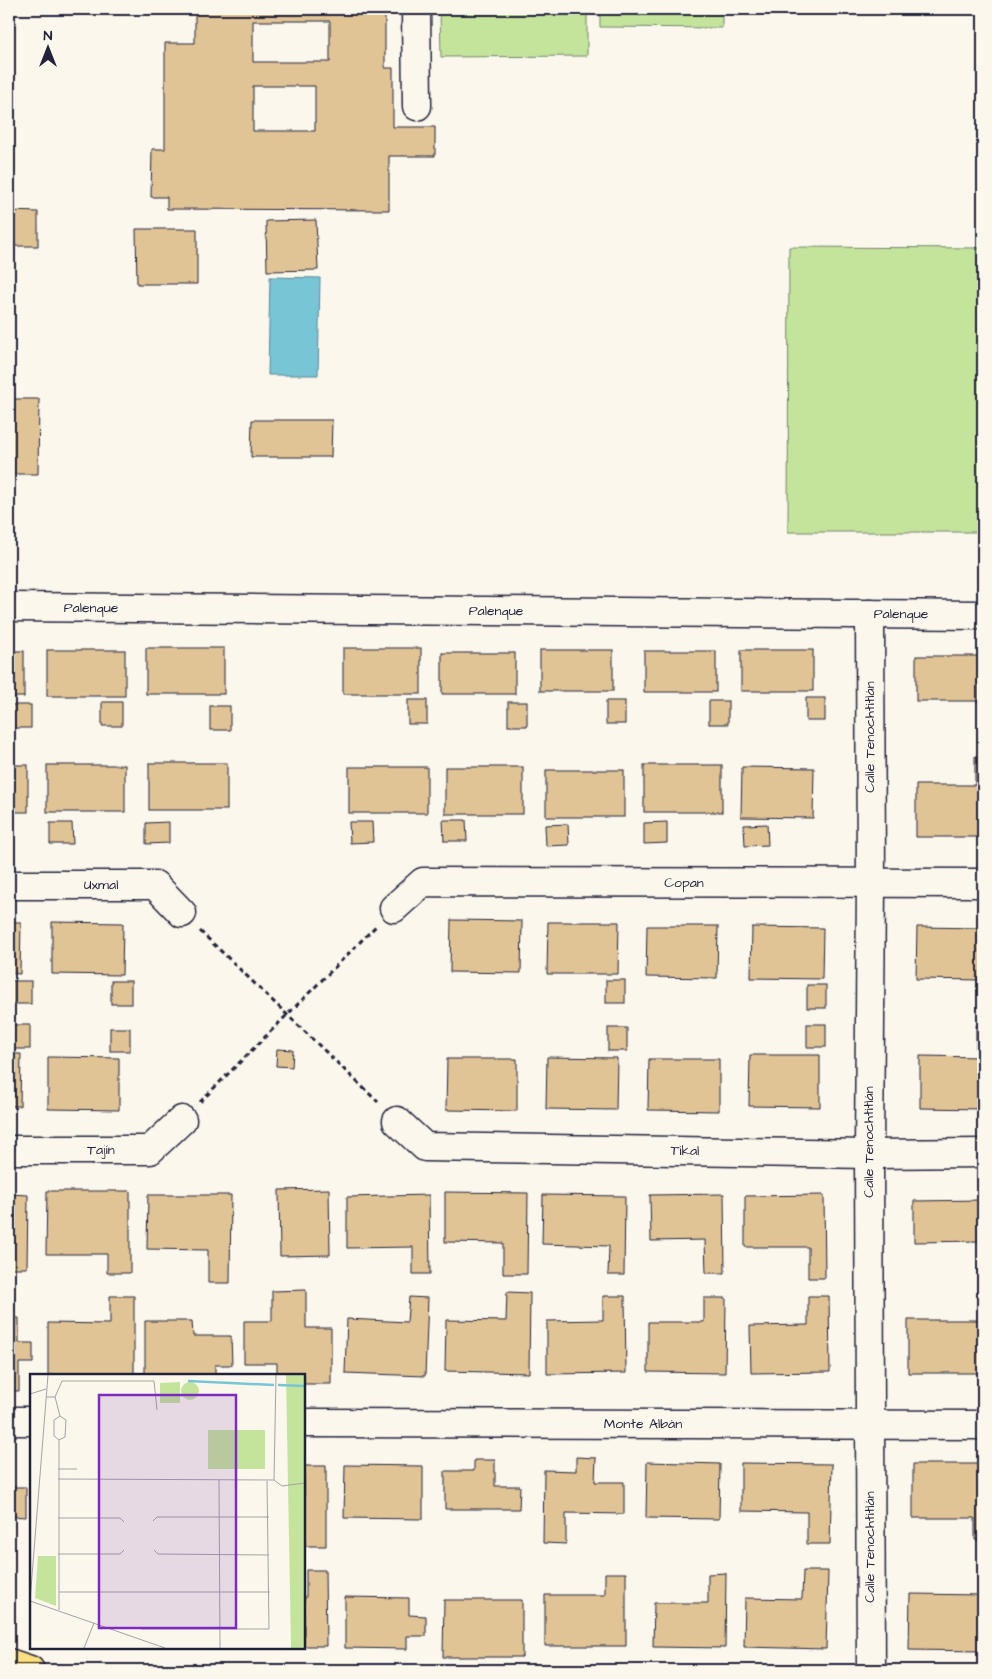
<svg xmlns="http://www.w3.org/2000/svg" width="992" height="1679" viewBox="0 0 992 1679" font-family="'Architects Daughter',sans-serif">
<style>
.green{fill:#c4e49c;stroke:#73836c}
.water{fill:#78c6d5;stroke:#568497}
.building{fill:#e1c495;stroke:#22223b;fill-rule:evenodd}
.lines{fill:none;stroke-linecap:round;stroke-linejoin:round}
.minor-casing{stroke:#22223b;stroke-width:31}
.major-casing{stroke:#22223b;stroke-width:31}
.path{stroke:#22223b;stroke-width:3;stroke-dasharray:5 4;stroke-linecap:butt}
.minor{stroke:#fbf7ec;stroke-width:28}
.major{stroke:#fce080;stroke-width:28}
.labels{text-anchor:middle;dominant-baseline:central;stroke-width:4;stroke-linejoin:round;paint-order:stroke}
.street-label{font-size:14px;fill:#22223b;stroke:#fbf7ec}
.inset-river{fill:none;stroke:#78c6d5;stroke-width:2.5}
.inset-road{fill:none;stroke:#a4a2a5;stroke-width:1}
.view{fill:#7b2cbf;fill-opacity:0.15;stroke:#7b2cbf;stroke-width:2.5}
.inset-edge{fill:none;stroke:#22223b;stroke-width:2.5}
</style>
<rect width="100%" height="100%" fill="#fbf7ec"/>
<filter id="ink" filterUnits="userSpaceOnUse"><feTurbulence type="fractalNoise" baseFrequency=".02" numOctaves="2"/><feDisplacementMap in="SourceGraphic" scale="10" xChannelSelector="R" yChannelSelector="G"/><feConvolveMatrix kernelMatrix="1 2 1 2 8 2 1 2 1" color-interpolation-filters="sRGB"/></filter>
<g filter="url(#ink)">
<g class="green">
<polygon points="440,9 587,9 587,56 441,57"/>
<polygon points="600,9 722,9 722,28 600,27"/>
<polygon points="789,247 983,248 983,532 788,532"/>
</g>
<polygon class="water" points="270,277 320,278 318,375 268,375"/>
<g class="building">
<path d="M 195,9 L 385,9 L 385,68 L 393,68 L 393,127 L 435,127 L 435,156 L 389,156 L 389,210 L 167,209 L 167,197 L 151,197 L 152,149 L 165,149 L 165,43 L 195,43 ZM 253,21 L 330,21 L 330,62 L 253,62 ZM 253,86 L 315,86 L 315,131 L 253,131 Z"/>
<polygon points="9,211 38,212 38,246 9,246"/>
<polygon points="316,220 318,270 267,271 266,221"/>
<polygon points="136,229 197,229 197,284 137,284"/>
<polygon points="9,399 39,399 38,474 9,474"/>
<polygon points="252,420 332,420 331,457 251,457"/>
<rect x="146" y="648" width="78" height="46"/>
<rect x="343" y="648" width="78" height="46"/>
<rect x="47" y="650" width="78" height="46"/>
<rect x="540" y="650" width="73" height="41"/>
<rect x="741" y="650" width="72" height="41"/>
<rect x="9" y="651" width="15" height="46"/>
<rect x="644" y="651" width="72" height="41"/>
<rect x="442" y="653" width="73" height="41"/>
<rect x="916" y="656" width="63" height="45"/>
<rect x="806" y="698" width="19" height="23"/>
<rect x="408" y="700" width="19" height="24"/>
<rect x="606" y="701" width="19" height="23"/>
<rect x="709" y="701" width="19" height="23"/>
<rect x="102" y="702" width="20" height="24"/>
<rect x="508" y="702" width="19" height="24"/>
<rect x="12" y="705" width="19" height="23"/>
<rect x="210" y="706" width="20" height="24"/>
<polygon points="975,756 983,756 983,837 916,837 916,785 975,785"/>
<rect x="149" y="763" width="78" height="47"/>
<rect x="9" y="765" width="19" height="47"/>
<rect x="47" y="765" width="78" height="47"/>
<rect x="644" y="765" width="78" height="47"/>
<rect x="349" y="767" width="78" height="46"/>
<rect x="445" y="767" width="78" height="47"/>
<polygon points="742,767 814,768 813,818 741,817"/>
<rect x="546" y="770" width="78" height="47"/>
<polygon points="443,820 466,820 467,841 444,841"/>
<polygon points="169,822 169,843 146,844 146,823"/>
<polygon points="349,822 372,822 373,842 350,843"/>
<polygon points="667,822 667,843 644,844 644,823"/>
<polygon points="50,823 72,823 73,844 50,844"/>
<polygon points="568,824 569,845 546,846 545,825"/>
<polygon points="767,824 768,845 745,846 744,825"/>
<polygon points="451,920 522,921 521,973 450,972"/>
<polygon points="9,922 21,922 20,974 9,973"/>
<polygon points="52,922 123,923 122,975 52,974"/>
<polygon points="548,922 619,922 618,974 547,974"/>
<polygon points="647,926 718,926 717,978 646,977"/>
<polygon points="752,927 823,928 822,979 751,978"/>
<polygon points="917,927 983,928 983,980 916,979"/>
<rect x="606" y="980" width="19" height="23"/>
<rect x="12" y="981" width="19" height="23"/>
<rect x="111" y="981" width="20" height="23"/>
<rect x="807" y="985" width="19" height="23"/>
<rect x="807" y="1024" width="19" height="23"/>
<rect x="11" y="1025" width="19" height="24"/>
<rect x="976" y="1026" width="7" height="23"/>
<rect x="110" y="1028" width="20" height="23"/>
<rect x="608" y="1028" width="19" height="23"/>
<polygon points="277,1049 293,1050 292,1067 276,1066"/>
<polygon points="9,1054 21,1054 20,1106 9,1106"/>
<polygon points="750,1055 820,1055 820,1107 749,1106"/>
<polygon points="920,1056 983,1057 983,1109 920,1108"/>
<polygon points="48,1057 119,1058 119,1110 48,1109"/>
<polygon points="547,1057 617,1058 616,1110 546,1109"/>
<polygon points="447,1059 517,1059 517,1111 446,1110"/>
<polygon points="649,1059 719,1059 719,1111 648,1110"/>
<polygon points="329,1189 330,1255 280,1256 279,1190"/>
<polygon points="47,1191 130,1191 130,1273 107,1273 107,1254 46,1254"/>
<polygon points="445,1192 528,1193 527,1274 503,1274 503,1243 445,1242"/>
<polygon points="9,1194 28,1195 27,1268 9,1268"/>
<polygon points="724,1194 725,1273 706,1273 705,1240 651,1241 650,1195"/>
<polygon points="148,1195 231,1195 230,1283 208,1283 208,1250 147,1249"/>
<polygon points="429,1195 430,1274 413,1274 413,1247 347,1248 347,1197"/>
<polygon points="543,1195 625,1196 624,1275 608,1275 609,1246 542,1244"/>
<polygon points="824,1195 825,1278 808,1278 808,1247 745,1247 745,1196"/>
<polygon points="983,1200 983,1267 981,1267 981,1241 914,1242 914,1201"/>
<polygon points="306,1290 306,1328 331,1328 331,1384 304,1384 304,1375 277,1375 277,1363 244,1363 244,1321 272,1321 272,1291"/>
<polygon points="507,1292 530,1293 529,1373 445,1371 446,1320 506,1321"/>
<polygon points="110,1296 134,1296 134,1375 48,1375 48,1323 110,1324"/>
<polygon points="603,1296 625,1296 626,1373 547,1374 547,1321 603,1320"/>
<polygon points="808,1296 829,1296 830,1372 751,1373 750,1326 808,1325"/>
<polygon points="978,1296 983,1296 983,1373 908,1373 908,1320 978,1320"/>
<polygon points="409,1297 428,1298 425,1376 345,1373 347,1319 407,1322"/>
<polygon points="704,1298 726,1298 725,1373 648,1372 648,1322 704,1322"/>
<polygon points="9,1318 19,1318 19,1343 33,1343 33,1363 19,1363 19,1391 9,1391"/>
<polygon points="145,1321 192,1321 193,1336 231,1336 232,1365 215,1365 215,1375 145,1375"/>
<polygon points="576,1457 596,1458 595,1482 624,1482 624,1514 566,1513 566,1544 543,1543 544,1470 576,1471"/>
<polygon points="474,1460 495,1460 495,1486 520,1486 519,1509 445,1509 445,1471 474,1471"/>
<polygon points="647,1462 720,1464 719,1519 646,1518"/>
<polygon points="741,1463 832,1464 830,1544 807,1544 807,1512 741,1511"/>
<polygon points="913,1464 983,1464 983,1540 975,1540 975,1518 913,1518"/>
<polygon points="345,1465 423,1466 423,1519 344,1518"/>
<polygon points="304,1466 326,1466 326,1546 305,1546"/>
<polygon points="9,1487 26,1487 26,1517 9,1516"/>
<polygon points="306,1570 325,1570 326,1646 304,1646 304,1598 306,1598"/>
<polygon points="803,1571 828,1571 826,1649 744,1647 745,1598 802,1599"/>
<polygon points="605,1573 626,1573 626,1646 545,1646 545,1595 605,1595"/>
<polygon points="726,1573 725,1648 653,1647 654,1603 708,1603 708,1574"/>
<polygon points="910,1594 983,1595 983,1651 909,1650"/>
<polygon points="345,1597 409,1598 409,1615 426,1616 426,1636 407,1636 407,1649 345,1648"/>
<polygon points="444,1600 522,1600 522,1657 443,1657"/>
</g>
<g class="lines">
<g class="minor-casing">
<g id="minor">
<polyline points="416,9 417,106"/>
<polyline points="9,607 983,615"/>
<polyline points="870,614 871,884 869,1154 871,1670"/>
<polyline points="9,885 155,885 182,913"/>
<polyline points="394,908 423,882 983,883"/>
<polyline points="397,1121 425,1147 869,1154 983,1153"/>
<polyline points="9,1150 150,1150 182,1120"/>
<polyline points="9,1421 31,1421"/>
<polyline points="304,1423 983,1425"/>
</g>
</g>
<g class="major-casing">
<polyline id="major" points="9,1663 30,1670"/>
</g>
<g class="path">
<polyline points="200,931 378,1102"/>
<polyline points="200,1102 376,926"/>
</g>
<use href="#minor" class="minor"/>
<use href="#major" class="major"/>
</g>
</g>
<g class="labels">
<g class="street-label">
<text x="91" y="608">Palenque</text>
<text x="496" y="611">Palenque</text>
<text x="901" y="614">Palenque</text>
<text transform="translate(870 737) rotate(-90)">Calle Tenochtitlán</text>
<text x="684" y="883">Copan</text>
<text x="101" y="885">Uxmal</text>
<text transform="translate(869 1142) rotate(-90)">Calle Tenochtitlán</text>
<text x="101" y="1150">Tajín</text>
<text transform="translate(685 1151) rotate(1)">Tikal</text>
<text x="643" y="1424">Monte Albán</text>
<text transform="translate(870 1547) rotate(-90)">Calle Tenochtitlán</text>
</g>
</g>
<g transform="translate(30 1374)">
<rect width="275" height="275" fill="#fbf7ec"/>
<path d="M 256,1 L 275,1 L 275,274 L 261,274 ZM151 17a9 9 0 1 1 18 0a9 9 0 1 1-18 0ZM 150,8 L 150,29 L 130,29 L 130,9 ZM 178,56 L 235,56 L 235,95 L 178,95 ZM 8,182 L 26,182 L 26,232 L 5,224 Z" fill="#c4e49c"/>
<path class="inset-river" d="M 158,7 L 244,11M 248,11 L 275,12"/>
<path class="inset-road" d="M 0,20 L 16,15M 16,23 L 25,23 L 32,7 L 124,7 L 127,36M 25,23 L 30,42M 30,42 L 36,46 L 35,63 L 29,66 L 24,62 L 24,46 ZM 28,95 L 47,95M 28,105 L 244,106M 189,106 L 190,274M 244,106 L 246,1M 244,106 L 252,112 L 275,109M 28,144 L 90,144 L 94,148M 123,147 L 127,143 L 239,143M 124,176 L 128,180 L 239,181M 28,180 L 90,180 L 94,176M 29,218 L 240,218M 0,227 L 18,1M 0,227 L 135,274M 29,236 L 29,66M 111,255 L 239,255 L 237,107M 54,274 L 64,249"/>
<path class="view" d="M 69,21 L 206,21 L 206,254 L 69,254 Z"/>
<rect width="275" height="275" class="inset-edge"/>
</g>
<rect width="992" height="1679" fill="none" stroke="#fbf7ec" stroke-width="30"/>
<rect x="15" y="15" width="962" height="1649" fill="none" stroke="#22223b" stroke-width="2" filter="url(#ink)"/>
<g transform="translate(48 48)" stroke="#fbf7ec" stroke-width="4" paint-order="stroke">
<path d="M0-4L9 19L0 12L-9 19Z" fill="#22223b"/>
<text y="-8" font-size="14" font-weight="bold" text-anchor="middle" fill="#22223b">N</text>
</g>
</svg>
